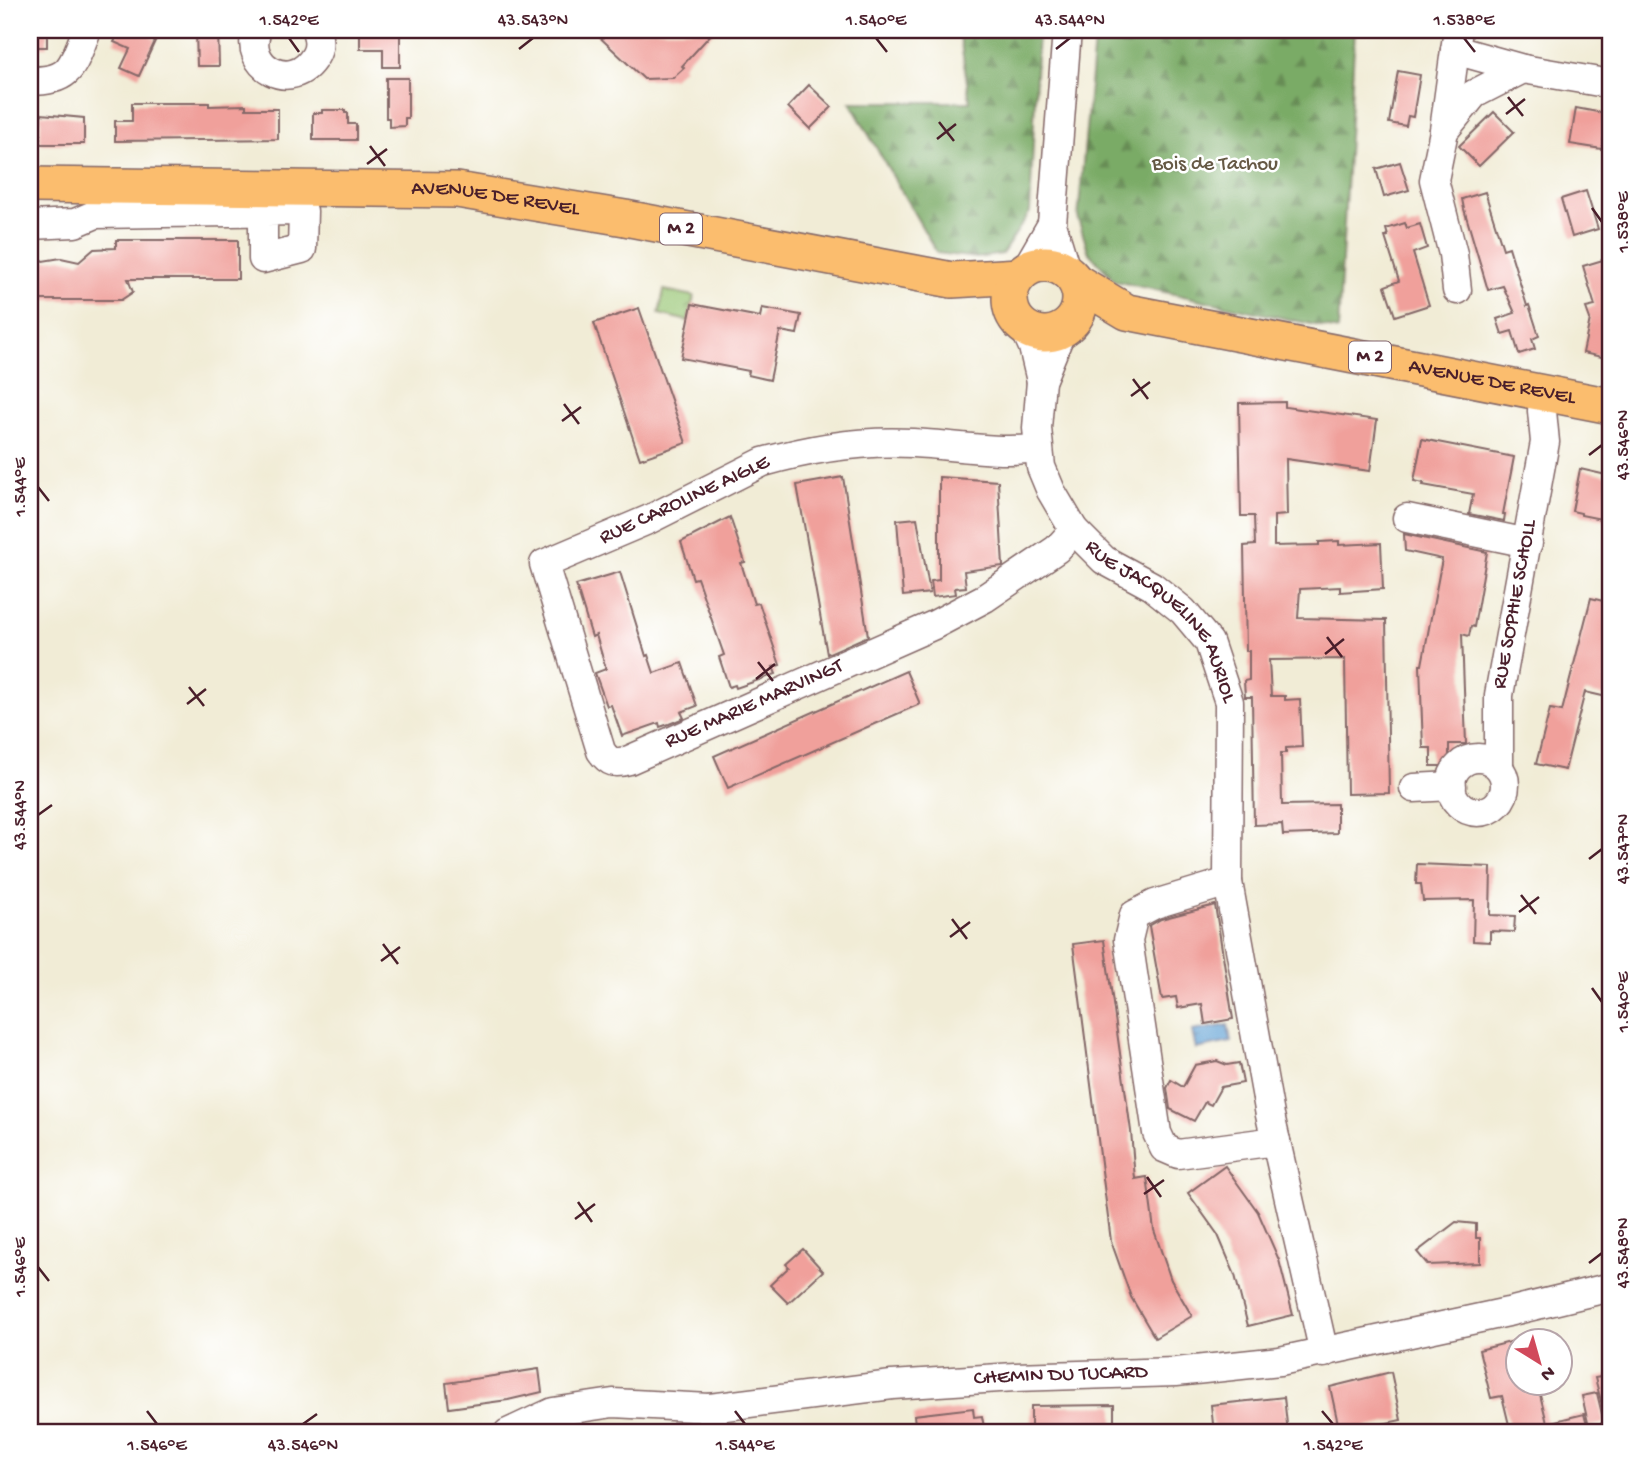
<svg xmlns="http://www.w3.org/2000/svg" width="1641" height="1463" viewBox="0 0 1641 1463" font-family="'Gochi Hand',sans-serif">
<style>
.forest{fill:url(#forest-firs);stroke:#626548;stroke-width:2}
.park{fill:url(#park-crowns);stroke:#727250;stroke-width:2}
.water{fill:url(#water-ripples);stroke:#566080;stroke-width:2}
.building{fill:#f0a09b}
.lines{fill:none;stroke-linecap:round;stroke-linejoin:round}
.minor-casing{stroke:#846767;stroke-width:31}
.major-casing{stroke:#846767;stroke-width:38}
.minor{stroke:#fff;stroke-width:28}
.major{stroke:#fbbd6e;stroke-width:35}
.ticks{fill:none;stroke:#4a1f2b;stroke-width:2.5}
.labels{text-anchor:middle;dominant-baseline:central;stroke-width:5;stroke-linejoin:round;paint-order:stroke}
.shield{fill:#fff;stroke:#80626b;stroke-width:2}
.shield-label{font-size:19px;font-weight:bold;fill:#4a1f2b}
.park-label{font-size:21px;fill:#665945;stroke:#fff}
.street-label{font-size:21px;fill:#4a1f2b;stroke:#fff}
.neatline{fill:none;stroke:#4a1f2b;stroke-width:2.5}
.ticks-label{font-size:18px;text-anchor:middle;fill:#4a1f2b}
</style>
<defs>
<pattern id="forest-firs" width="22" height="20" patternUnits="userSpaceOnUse" patternTransform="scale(1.75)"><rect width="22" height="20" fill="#7aab66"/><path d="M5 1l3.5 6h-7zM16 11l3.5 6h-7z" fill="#668b54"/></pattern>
<pattern id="park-crowns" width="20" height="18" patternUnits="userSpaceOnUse" patternTransform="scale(1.75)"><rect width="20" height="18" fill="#99c674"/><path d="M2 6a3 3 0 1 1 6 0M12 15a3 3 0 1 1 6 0" fill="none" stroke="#7fa05f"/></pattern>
<pattern id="water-ripples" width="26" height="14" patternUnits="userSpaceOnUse" patternTransform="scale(1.75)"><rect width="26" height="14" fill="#61a1d4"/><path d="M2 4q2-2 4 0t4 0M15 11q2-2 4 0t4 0" fill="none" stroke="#5283ac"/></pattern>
</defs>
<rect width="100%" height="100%" fill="#fff"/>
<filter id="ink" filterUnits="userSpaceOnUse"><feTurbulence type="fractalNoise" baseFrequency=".0143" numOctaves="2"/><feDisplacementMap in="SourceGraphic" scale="14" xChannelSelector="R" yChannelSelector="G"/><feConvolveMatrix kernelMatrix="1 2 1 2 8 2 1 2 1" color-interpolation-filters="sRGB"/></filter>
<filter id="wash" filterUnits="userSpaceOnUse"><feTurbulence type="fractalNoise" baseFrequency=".00686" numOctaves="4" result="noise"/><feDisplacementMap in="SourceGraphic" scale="28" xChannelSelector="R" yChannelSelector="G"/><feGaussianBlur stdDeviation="1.57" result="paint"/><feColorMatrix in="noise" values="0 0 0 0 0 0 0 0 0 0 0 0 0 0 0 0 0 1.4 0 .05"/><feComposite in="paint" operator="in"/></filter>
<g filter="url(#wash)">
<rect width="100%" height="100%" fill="#f1ecd6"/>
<g class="forest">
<polygon points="959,30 1038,30 1030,212 1002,254 977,258 937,253 850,102 970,102"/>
<polygon points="1095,30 1355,30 1338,330 1115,281 1089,253 1078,219"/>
</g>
<polygon class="park" points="664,290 694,296 688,321 659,314"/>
<polygon class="water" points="1228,1025 1231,1042 1196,1049 1192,1031"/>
<g id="blocks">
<g class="building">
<polygon points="31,30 47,30 47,47 32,47"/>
<polygon points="120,30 135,30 156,39 139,76 121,68 130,49 114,42"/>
<polygon points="196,30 218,30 219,66 197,66"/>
<polygon points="360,30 400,30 400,67 383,67 383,49 360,49"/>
<polygon points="592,30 715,30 682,66 684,68 673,78 644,79"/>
<polygon points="1398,71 1420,75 1413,117 1408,116 1406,126 1389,123"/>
<polygon points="386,78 408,78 408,118 405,118 405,126 389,127 389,118 386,118"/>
<polygon points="809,85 832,107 810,129 788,107"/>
<polygon points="132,103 209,103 209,106 246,105 246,109 278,109 278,139 115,141 115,121 132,121"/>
<polygon points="1576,108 1608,114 1602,149 1570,144"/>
<polygon points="322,110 345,110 345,113 348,113 348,124 356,124 356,140 313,140 313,113 322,113"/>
<polygon points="1494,112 1514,132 1479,166 1459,146"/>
<polygon points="41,114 84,118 84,144 40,144"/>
<polygon points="1400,162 1409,190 1384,197 1376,169"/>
<polygon points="1586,191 1598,229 1572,237 1561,199"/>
<polygon points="1485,192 1503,249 1509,247 1527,306 1529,305 1539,336 1532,339 1535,349 1519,354 1512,331 1502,334 1497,319 1515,313 1503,286 1488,290 1464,209 1462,199"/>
<polygon points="1405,223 1407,228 1420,224 1427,248 1413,253 1429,305 1395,316 1385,286 1399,281 1385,237 1388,236 1386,229"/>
<polygon points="116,240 238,240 238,279 128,279 133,292 121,300 30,300 30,250 43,261 61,258 79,262 94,249 116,248"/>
<polygon points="1606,259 1611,276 1611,289 1608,290 1611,301 1611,359 1583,353 1590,319 1586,308 1595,306 1583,266"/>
<polygon points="692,304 760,317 762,308 801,315 797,334 780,331 770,380 748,375 749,371 681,358"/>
<polygon points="639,308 686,443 640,459 594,323"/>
<polygon points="1285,402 1285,407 1377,420 1370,471 1286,459 1287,515 1274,516 1274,546 1319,545 1319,542 1339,541 1339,545 1381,543 1383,589 1340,592 1340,587 1300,589 1298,618 1386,620 1389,793 1347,794 1345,659 1269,660 1271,696 1285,696 1285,700 1300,699 1302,747 1286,748 1286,753 1281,753 1282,805 1337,804 1337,833 1283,835 1282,824 1254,825 1252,697 1245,697 1244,681 1249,680 1249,651 1246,651 1244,546 1255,545 1254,516 1241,516 1239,403"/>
<polygon points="1422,439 1514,457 1503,514 1505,514 1504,521 1469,514 1473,494 1423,485 1424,483 1414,481"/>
<polygon points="1580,469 1611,476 1611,521 1581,515 1581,513 1572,511"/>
<polygon points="843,477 868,636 827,654 797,485"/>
<polygon points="939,477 998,481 1003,566 964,571 966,587 955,588 956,594 933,597 931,581 939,580"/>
<polygon points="730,517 745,562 741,563 754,604 759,603 780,665 773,667 776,674 736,688 735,685 729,687 719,657 724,655 697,578 693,579 681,542"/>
<polygon points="917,518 930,593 903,596 897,520"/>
<polygon points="1404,534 1487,552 1474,627 1471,626 1469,636 1462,634 1466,744 1449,744 1449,766 1431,766 1431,748 1423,748 1420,665 1422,665 1442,559 1405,551"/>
<polygon points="620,572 646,656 648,655 654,673 682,663 697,706 681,712 684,718 669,724 660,727 659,723 622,736 611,705 607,706 595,673 606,669 596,635 592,637 576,585"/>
<polygon points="1591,598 1611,603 1611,698 1585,692 1565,770 1536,764 1550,709 1562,711"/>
<polygon points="906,671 920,704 728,788 714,756"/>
<polygon points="1417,864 1491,867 1490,915 1515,916 1514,932 1490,931 1490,942 1473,941 1474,900 1423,901 1421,884 1416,884"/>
<polygon points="1215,905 1233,1019 1205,1024 1202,1004 1178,1008 1176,997 1162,999 1149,926 1161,919"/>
<polygon points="1104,940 1131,1131 1135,1179 1147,1177 1154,1230 1171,1280 1192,1316 1155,1338 1131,1297 1111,1241 1073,944"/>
<polygon points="1217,1061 1227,1065 1239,1063 1243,1083 1221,1087 1211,1105 1205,1102 1194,1121 1170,1109 1167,1088 1171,1080 1183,1087 1195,1065"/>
<polygon points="1225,1166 1258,1212 1279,1260 1293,1315 1248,1326 1235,1275 1218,1235 1188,1193"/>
<polygon points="1456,1222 1476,1224 1476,1238 1480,1238 1480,1263 1428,1265 1417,1252"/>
<polygon points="803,1249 823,1271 788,1303 770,1285 789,1267 786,1264"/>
<polygon points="1518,1340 1518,1382 1537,1382 1547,1423 1584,1414 1589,1433 1511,1433 1502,1396 1491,1398 1479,1350"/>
<polygon points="539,1369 542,1392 508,1400 449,1408 446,1383"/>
<polygon points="1391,1372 1401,1420 1340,1433 1330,1387"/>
<polygon points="1611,1375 1611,1420 1606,1420 1595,1378"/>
<polygon points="1597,1393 1604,1423 1589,1427 1582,1396"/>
<polygon points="1284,1397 1288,1433 1214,1433 1211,1405"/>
<polygon points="1114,1405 1114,1433 1031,1433 1031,1406"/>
<polygon points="973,1408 974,1417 982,1416 985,1433 916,1433 914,1415"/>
</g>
</g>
</g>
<g filter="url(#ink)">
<use href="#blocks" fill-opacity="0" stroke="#846767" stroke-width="2"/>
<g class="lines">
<g class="minor-casing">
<g id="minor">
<path d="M 257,30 C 242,66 292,95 315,56 C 320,48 319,39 316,30"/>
<polyline points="1458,30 1455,50 1523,69"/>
<path d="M 30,81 C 73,81 72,65 87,30"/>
<polyline points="1444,130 1455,50"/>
<polyline points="30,225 75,223 96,214 303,211 302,249 263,259 263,211"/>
<polyline points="1026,269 1052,224"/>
<polyline points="1066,270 1052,224 1067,30"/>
<polyline points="1457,290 1453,254 1434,180 1444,131 1474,94 1523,69 1611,84"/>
<polyline points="1024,327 1033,347 1041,381"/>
<path id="s1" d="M 1062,330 L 1041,381 L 1037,428 L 1041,467 L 1051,491 L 1074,530 L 1104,560 L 1152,586 L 1183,611 L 1209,642 L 1229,702 L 1228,882 L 1270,1115 L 1324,1353"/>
<path id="s2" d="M 1038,448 C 997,454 954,445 913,443 C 862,440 812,448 763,462 L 650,519 L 544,564 L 601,751 C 609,763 615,764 629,760 L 934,625 L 985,598 L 1057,549 L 1074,530"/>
<polyline points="1407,518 1528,543"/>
<circle cx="1478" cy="785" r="27"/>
<path id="s3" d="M 1499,767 L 1499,695 L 1545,442 L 1542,411 L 1544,394"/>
<polyline points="1414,788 1452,786"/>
<polyline points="1228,882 1155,904 1134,915 1128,940 1157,1133 1164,1148 1178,1154 1276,1141"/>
<polyline points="710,1408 714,1433"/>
<path id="s4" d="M 508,1433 L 553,1412 L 613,1403 L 710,1408 L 892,1385 L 1015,1377 L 1176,1372 L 1280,1361 L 1508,1312 L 1611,1287"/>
</g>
</g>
<g class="major-casing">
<g id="major">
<path id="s5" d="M 30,185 L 457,190 L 625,218 L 952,280 L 1019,276"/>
<circle cx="1045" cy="299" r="35"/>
<path id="s6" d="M 1077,282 L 1127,312 L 1611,406"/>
</g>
</g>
<use href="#minor" class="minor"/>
<use href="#major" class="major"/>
</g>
</g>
<path class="ticks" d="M 289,38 L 299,52M 876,38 L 887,52M 1464,38 L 1475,52M 519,49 L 533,38M 1056,49 L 1070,38M 1508,97 L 1523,116M 1506,114 L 1525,99M 939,122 L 954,141M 937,139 L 956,124M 370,146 L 385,166M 367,164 L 387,149M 1592,208 L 1602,222M 1133,379 L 1148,399M 1131,396 L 1150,382M 564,404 L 579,424M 562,421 L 581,407M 1589,455 L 1602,445M 38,487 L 49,501M 1327,637 L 1342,657M 1325,654 L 1344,639M 758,662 L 773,681M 756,679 L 775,664M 189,687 L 204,706M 187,704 L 206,689M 38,815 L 52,805M 1589,859 L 1602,849M 1521,895 L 1536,914M 1519,912 L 1539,897M 952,919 L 967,939M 950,937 L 970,922M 383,944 L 398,964M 381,961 L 400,947M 1592,988 L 1602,1002M 1147,1177 L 1161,1197M 1144,1194 L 1164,1180M 578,1202 L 592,1222M 575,1219 L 595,1204M 1589,1263 L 1602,1253M 38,1267 L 49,1281M 147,1411 L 157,1424M 735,1411 L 745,1424M 1322,1411 L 1333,1424M 303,1424 L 317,1414"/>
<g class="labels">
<g class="shield">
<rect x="660" y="213.5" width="42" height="31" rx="5"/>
<rect x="1349" y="341.5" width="42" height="31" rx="5"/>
</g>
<g class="shield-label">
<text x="681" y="229">M 2</text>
<text x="1370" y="357">M 2</text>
</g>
<g class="park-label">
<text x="1215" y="165">Bois de Tachou</text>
</g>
<g class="street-label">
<text stroke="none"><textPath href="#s5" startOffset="466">AVENUE DE REVEL</textPath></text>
<text stroke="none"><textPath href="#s6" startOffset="430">AVENUE DE REVEL</textPath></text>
<text transform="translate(685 501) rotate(-25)">RUE CAROLINE AIGLE</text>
<text stroke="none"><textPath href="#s3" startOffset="164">RUE SOPHIE SCHOLL</textPath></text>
<text stroke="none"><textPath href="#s1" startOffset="343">RUE JACQUELINE AURIOL</textPath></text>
<text stroke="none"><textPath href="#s2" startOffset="884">RUE MARIE MARVINGT</textPath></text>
<text stroke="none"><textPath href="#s4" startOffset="560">CHEMIN DU TUCARD</textPath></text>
</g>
</g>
<rect width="1641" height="1463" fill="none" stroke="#fff" stroke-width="77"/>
<g transform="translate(1539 1362) rotate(143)"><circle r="33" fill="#ffffff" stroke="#b7a5aa" stroke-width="2"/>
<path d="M0-5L12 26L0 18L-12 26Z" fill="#d1495b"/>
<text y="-10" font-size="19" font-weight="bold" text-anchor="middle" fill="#4a1f2b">N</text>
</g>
<rect x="38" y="38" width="1564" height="1386" class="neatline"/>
<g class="ticks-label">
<text x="289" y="25">1.542°E</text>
<text x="533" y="25">43.543°N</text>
<text x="876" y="25">1.540°E</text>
<text x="1070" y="25">43.544°N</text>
<text x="1464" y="25">1.538°E</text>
<text transform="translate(1622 222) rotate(-90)" y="6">1.538°E</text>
<text transform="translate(1622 445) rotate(-90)" y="6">43.546°N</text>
<text transform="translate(19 487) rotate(-90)" y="6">1.544°E</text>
<text transform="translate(19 815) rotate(-90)" y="6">43.544°N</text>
<text transform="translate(1622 849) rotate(-90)" y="6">43.547°N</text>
<text transform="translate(1622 1002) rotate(-90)" y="6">1.540°E</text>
<text transform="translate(1622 1253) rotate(-90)" y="6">43.548°N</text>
<text transform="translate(19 1267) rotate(-90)" y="6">1.546°E</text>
<text x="157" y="1450">1.546°E</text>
<text x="303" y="1450">43.546°N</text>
<text x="745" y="1450">1.544°E</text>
<text x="1333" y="1450">1.542°E</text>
</g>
</svg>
